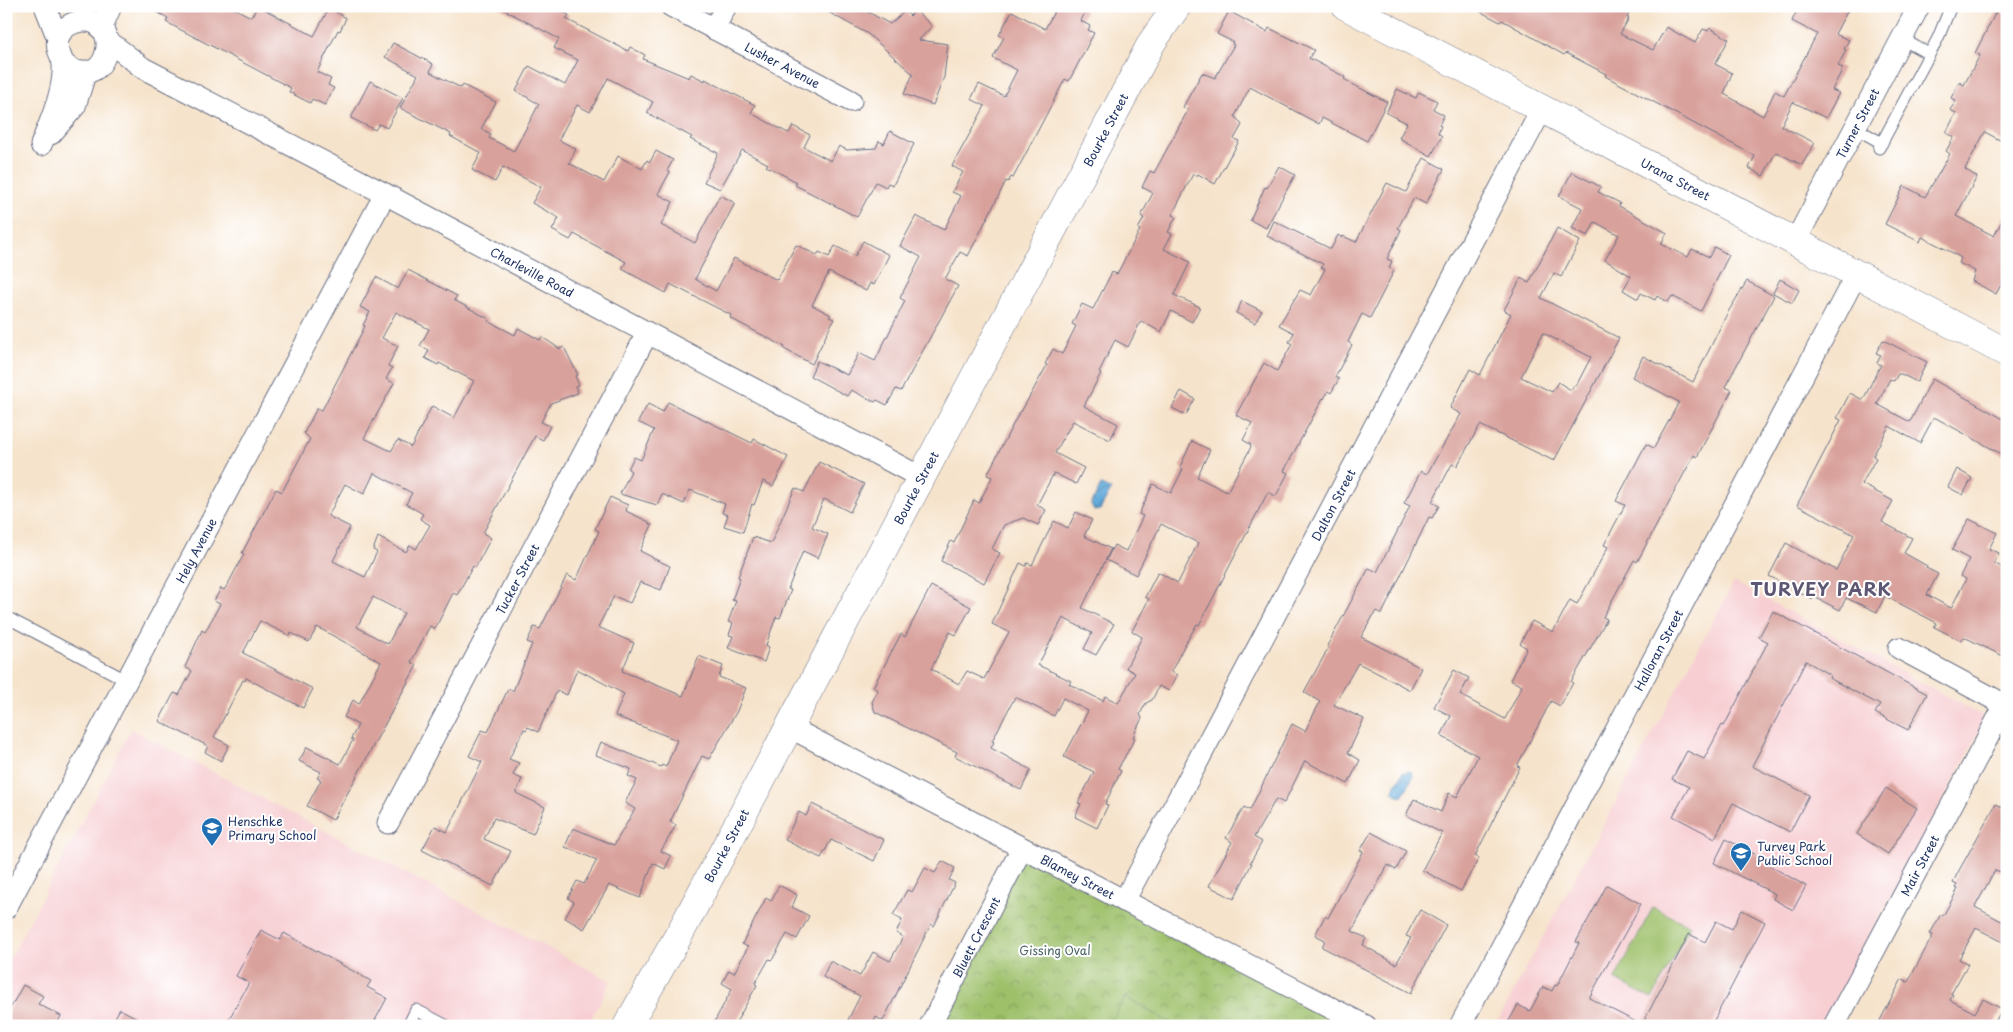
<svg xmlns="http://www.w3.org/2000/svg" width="2013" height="1032" viewBox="0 0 2013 1032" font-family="'Playpen Sans',sans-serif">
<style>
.built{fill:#f7cfd3}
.park{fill:url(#park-crowns);stroke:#5c7864}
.garden{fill:#9dc069;stroke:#5c7864}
.water{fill:url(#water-waves);stroke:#3f6d9c}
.building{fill:#d9a19b;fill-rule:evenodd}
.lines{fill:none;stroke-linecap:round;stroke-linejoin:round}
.lane-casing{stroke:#686e84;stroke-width:13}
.street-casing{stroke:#686e84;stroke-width:23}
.secondary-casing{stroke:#686e84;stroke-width:29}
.lane{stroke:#fff;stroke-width:11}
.street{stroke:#fff;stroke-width:21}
.secondary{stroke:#fff;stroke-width:28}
.labels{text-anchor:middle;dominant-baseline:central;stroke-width:4;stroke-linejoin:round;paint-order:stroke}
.street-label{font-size:12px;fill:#1b2f5e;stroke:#fff}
.poi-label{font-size:12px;fill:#1b2f5e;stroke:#fff;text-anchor:start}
.park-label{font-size:12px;fill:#486262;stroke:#fff}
.district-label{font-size:18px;font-weight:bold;letter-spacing:1px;fill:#5e5773;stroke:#fff}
</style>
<defs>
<pattern id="park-crowns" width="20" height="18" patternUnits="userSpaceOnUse" patternTransform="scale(1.25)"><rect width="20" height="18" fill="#9dc069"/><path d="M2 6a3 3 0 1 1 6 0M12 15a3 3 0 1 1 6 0" fill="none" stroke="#7f9c5a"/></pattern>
<pattern id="water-waves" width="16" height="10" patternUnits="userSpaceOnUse" patternTransform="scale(1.25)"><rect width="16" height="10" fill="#63abda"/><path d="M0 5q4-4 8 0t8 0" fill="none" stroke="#518cb4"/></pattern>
</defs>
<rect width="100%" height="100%" fill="#fff"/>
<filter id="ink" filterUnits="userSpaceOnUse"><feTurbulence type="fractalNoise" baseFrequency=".02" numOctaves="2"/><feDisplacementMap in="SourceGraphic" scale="10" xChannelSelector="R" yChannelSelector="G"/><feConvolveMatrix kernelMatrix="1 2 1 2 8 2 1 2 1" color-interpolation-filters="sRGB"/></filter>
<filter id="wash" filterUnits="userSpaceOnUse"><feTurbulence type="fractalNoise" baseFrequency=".0096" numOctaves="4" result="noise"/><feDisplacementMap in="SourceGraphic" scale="20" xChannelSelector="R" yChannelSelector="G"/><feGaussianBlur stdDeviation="1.12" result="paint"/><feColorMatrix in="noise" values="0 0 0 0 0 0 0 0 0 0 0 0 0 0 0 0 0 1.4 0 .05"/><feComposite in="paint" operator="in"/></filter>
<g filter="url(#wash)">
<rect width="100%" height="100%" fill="#f6e3cb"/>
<g class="built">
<polygon points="1734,582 1987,718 1821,1026 1495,1026"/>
<polygon points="131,729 611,981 587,1026 6,1026 6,966"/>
</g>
<polygon class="park" points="1022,848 1366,1026 930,1026"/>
<g class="garden">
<polygon points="1653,907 1690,926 1652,999 1615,979"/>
<polygon points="1125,997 1176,1026 1109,1026"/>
</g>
<g class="water">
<polygon points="1101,485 1111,490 1100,510 1094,511 1091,505"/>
<polygon points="1407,771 1412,772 1413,777 1402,797 1392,792 1403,772 1406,773"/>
</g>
<g id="blocks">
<g class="building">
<polygon points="146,6 230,6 251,17 258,6 314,36 329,8 346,18 340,31 338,30 317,72 331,79 328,85 334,88 325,105 312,99 310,103 289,92 291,88 166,22 168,18"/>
<polygon points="497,6 552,6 569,15 566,19 628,51 630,47 645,55 643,59 689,78 691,74 705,81 705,79 755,105 751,113 786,132 789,133 793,126 810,135 804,147 831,161 839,146 847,150 876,148 879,141 884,144 890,131 914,144 893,185 888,183 886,187 876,182 857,217 795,185 797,182 766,166 768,164 742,150 720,189 704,182 718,153 690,139 692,137 647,113 653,102 608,78 590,112 577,105 562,133 559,140 576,149 569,163 604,182 618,156 642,169 647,160 650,162 656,151 673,160 667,171 670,172 658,194 673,202 661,225 695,243 720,195 735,203 695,279 716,291 734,258 777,280 796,245 817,255 819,252 829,257 835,246 855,256 863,241 889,255 874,285 870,283 866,291 829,272 812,305 831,315 829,317 834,319 812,364 784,349 785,347 730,318 731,315 670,284 666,293 622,269 626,262 574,234 570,240 552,230 559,218 532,203 541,187 503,167 495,182 472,170 481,153 450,136 451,134 400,108 418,75 385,57 393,43 433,64 430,72 461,88 463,85 496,102 481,129 491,134 489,138 514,151 539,104 516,91 529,66 565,85 578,60 554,48 559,39"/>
<polygon points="817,6 857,6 890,24 905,11 910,16 915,10 932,26 919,40 948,44 944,77 933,105 904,94 913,74 868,34"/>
<polygon points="1057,6 1085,6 1083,11 1085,12 1081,21 1090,26 1088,30 1094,33 1069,81 1065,79 1013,178 1011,177 1008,182 1006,181 968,256 960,252 945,279 958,286 901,391 896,389 887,405 877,400 875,402 851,390 847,396 810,376 817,361 847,375 859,353 875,361 905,301 900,298 921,257 900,246 916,216 944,230 961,196 952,192 963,172 952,166 985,106 971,99 979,84 1004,96 1017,70 993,58 1004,37 999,35 1012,11 1045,29"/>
<polygon points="1470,6 1628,6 1625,12 1629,13 1627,18 1629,18 1620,34 1653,50 1666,27 1695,43 1703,29 1708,31 1710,28 1729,39 1715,64 1732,73 1724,94 1763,116 1775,91 1784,96 1817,34 1792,21 1799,6 1850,6 1835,34 1849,40 1844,49 1846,50 1838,66 1843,68 1832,90 1839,93 1826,118 1793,102 1781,126 1815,143 1802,165 1776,152 1763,176 1749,168 1755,156 1605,76 1606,74 1566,53 1564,55 1502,20 1500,22"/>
<polygon points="1997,10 2007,15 2007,144 1985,132 1965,169 1977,177 1956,216 1994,236 2007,211 2007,274 1996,294 1972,281 1975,271 1959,263 1961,258 1953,253 1922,237 1920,242 1885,224 1904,186 1925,197 1950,154 1946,151 1954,137 1946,133 1956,113 1950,110 1956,101 1951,98 1959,82 1964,85 1980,55 1975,53"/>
<polygon points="1229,11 1267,32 1269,28 1314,50 1309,58 1345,77 1344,79 1354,85 1387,102 1367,141 1322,118 1319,124 1250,87 1235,116 1242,125 1234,139 1239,141 1232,154 1231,154 1215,184 1198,174 1197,176 1193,174 1172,215 1176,217 1168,232 1172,234 1164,249 1190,262 1174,295 1200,307 1192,322 1171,311 1161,332 1141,321 1128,347 1115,340 1099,372 1101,373 1084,406 1118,424 1110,440 1073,421 1055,453 1084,468 1076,484 1054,473 1037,505 1046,510 1038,525 1023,518 1004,525 992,549 1000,553 984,583 941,561 951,541 954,543 974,500 979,503 992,477 987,475 1020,411 1021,412 1047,365 1045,364 1053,349 1062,354 1076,326 1072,324 1082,304 1093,309 1112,272 1117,274 1140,230 1138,229 1144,218 1141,216 1153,193 1142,187 1150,171 1154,173 1188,110 1183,107 1202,73 1215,78 1234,45 1232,44 1233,42 1217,34"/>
<polygon points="370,81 403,98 387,128 379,124 375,130 351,118"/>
<polygon points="1397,89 1416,98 1419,92 1437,101 1433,109 1444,115 1439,125 1441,126 1438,133 1442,136 1431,156 1399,138 1407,123 1386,113"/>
<polygon points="1424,158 1444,169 1426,204 1414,198 1398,228 1401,230 1387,259 1392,261 1389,268 1394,271 1370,318 1362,314 1348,342 1352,345 1335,377 1339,379 1331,393 1328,391 1324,399 1323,398 1284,471 1288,473 1276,496 1268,492 1199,625 1197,624 1184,646 1171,672 1177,675 1169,691 1159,686 1152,700 1146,703 1140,714 1142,718 1133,737 1135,738 1118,769 1121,771 1105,804 1108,805 1097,828 1075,817 1081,804 1078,803 1094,772 1064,757 1088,711 1063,698 1054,716 1015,697 992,741 994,742 991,748 1031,770 1021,790 955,756 957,752 875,712 872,702 878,690 873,687 901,634 905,637 931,586 971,607 956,635 950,632 931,669 959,684 967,671 984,679 1009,632 992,624 1020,563 1026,566 1027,563 1032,565 1054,521 1068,528 1076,512 1092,520 1084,536 1111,549 1082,608 1114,624 1096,655 1084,649 1092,633 1063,618 1038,665 1071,681 1069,684 1103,701 1105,696 1118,703 1135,673 1126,668 1142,637 1132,631 1149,599 1145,597 1158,572 1178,583 1198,543 1161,524 1136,575 1106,560 1114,545 1126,551 1143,516 1139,514 1153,484 1171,493 1183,469 1180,467 1192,441 1210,450 1197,477 1227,492 1251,447 1250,444 1243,440 1252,423 1236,415 1264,363 1277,371 1292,344 1289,342 1294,333 1279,325 1300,290 1311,295 1325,269 1321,267 1323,264 1267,236 1274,221 1331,249 1338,235 1342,238 1343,236 1356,242 1387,183 1406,192"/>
<polygon points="1279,166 1295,175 1266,228 1250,220 1265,187 1267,188"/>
<polygon points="1572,172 1601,187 1598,192 1620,203 1619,206 1667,233 1661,244 1688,257 1692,249 1709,257 1714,247 1729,255 1701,311 1672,296 1668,302 1657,296 1655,300 1641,293 1638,299 1623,290 1631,276 1605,260 1619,235 1595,222 1588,236 1572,228 1582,208 1559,196"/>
<path d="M 1557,228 L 1580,241 L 1561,277 L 1554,273 L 1541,298 L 1619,338 L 1554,461 L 1480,425 L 1457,466 L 1452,464 L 1432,502 L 1439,506 L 1432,518 L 1429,517 L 1382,614 L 1376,611 L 1361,637 L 1421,668 L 1410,690 L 1358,663 L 1334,705 L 1364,719 L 1348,753 L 1360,760 L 1348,784 L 1305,761 L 1284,803 L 1276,799 L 1254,837 L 1262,842 L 1250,863 L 1252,863 L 1234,899 L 1209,886 L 1232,842 L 1226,838 L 1244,807 L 1250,810 L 1292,724 L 1305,731 L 1320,702 L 1304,692 L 1329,647 L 1327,646 L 1369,568 L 1377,572 L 1410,506 L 1404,503 L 1421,471 L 1427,474 L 1461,414 L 1450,408 L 1470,369 L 1480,375 L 1511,314 L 1504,310 L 1521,278 L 1529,283 ZM 1543,333 L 1591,357 L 1576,386 L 1574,385 L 1571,390 L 1558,382 L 1552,392 L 1521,377 Z"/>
<path d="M 408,270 L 457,296 L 454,300 L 489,319 L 488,321 L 515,335 L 518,328 L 540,340 L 542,337 L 560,349 L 564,347 L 578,375 L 575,376 L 579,385 L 575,386 L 578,393 L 551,403 L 541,422 L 550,426 L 543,440 L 535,436 L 483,533 L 491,538 L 475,568 L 473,566 L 457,595 L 453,593 L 435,629 L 430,626 L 411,662 L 417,665 L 333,820 L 307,806 L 321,780 L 317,778 L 321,772 L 299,761 L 307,747 L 340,764 L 353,740 L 351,739 L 358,725 L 344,717 L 353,700 L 359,704 L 381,662 L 317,627 L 309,642 L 291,633 L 290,636 L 260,621 L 243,653 L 313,689 L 303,708 L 246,678 L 245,681 L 243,680 L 214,737 L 229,745 L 221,761 L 205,752 L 208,746 L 159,721 L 174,693 L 179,695 L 192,671 L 185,667 L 202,630 L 205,632 L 220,604 L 214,601 L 221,588 L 224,590 L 228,584 L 244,554 L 242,553 L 276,489 L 282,492 L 310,439 L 304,433 L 317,408 L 322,410 L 365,326 L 363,325 L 370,312 L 360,307 L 376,277 L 398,289 ZM 396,312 L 429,329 L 420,346 L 429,350 L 425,358 L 438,365 L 439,363 L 474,381 L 454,418 L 432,406 L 411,447 L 398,440 L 391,451 L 364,438 L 394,383 L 386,379 L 392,368 L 388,366 L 398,346 L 382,338 ZM 374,473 L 412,493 L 406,504 L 423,514 L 420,519 L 430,525 L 416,549 L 410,545 L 406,552 L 378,537 L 373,550 L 377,552 L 365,577 L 333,561 L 350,527 L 328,516 L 345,484 L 364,494 ZM 373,597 L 404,613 L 388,644 L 357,627 Z"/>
<polygon points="1780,279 1799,290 1792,303 1773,293"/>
<polygon points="1747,281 1774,296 1725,387 1732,390 1697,457 1694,455 1637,562 1634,560 1603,617 1607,619 1571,682 1573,683 1560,706 1551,701 1517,766 1520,767 1475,856 1479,858 1461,891 1422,870 1442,833 1406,815 1414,799 1441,812 1449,793 1457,797 1478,756 1441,736 1451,716 1434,707 1454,670 1469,678 1460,695 1505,719 1522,686 1510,680 1527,648 1520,644 1532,621 1553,632 1570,600 1577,604 1608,547 1604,545 1625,505 1616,501 1646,444 1654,448 1679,402 1632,377 1643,356 1693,382 1728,312"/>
<polygon points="1242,301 1262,311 1255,323 1236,313"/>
<polygon points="1883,340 1927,362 1917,382 1901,374 1898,374 1894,381 1890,379 1877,404 1910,422 1932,379 2007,421 2007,457 1934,417 1920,443 1889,426 1873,456 1876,458 1862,484 1893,501 1882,522 1912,538 1904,553 1927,566 1926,568 1938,574 1927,595 1951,608 1966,579 1960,576 1969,559 1952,550 1969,519 1997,533 1989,549 1999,553 1994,563 2007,570 2007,658 1964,637 1962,641 1934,627 1937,623 1885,596 1877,612 1846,598 1840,610 1814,597 1813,599 1769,576 1786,543 1836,570 1854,535 1797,505 1841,420 1837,418 1850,393 1863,400 1877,372 1881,365 1877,363 1881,355 1876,353"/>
<polygon points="1181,391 1195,399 1186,415 1172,408"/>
<polygon points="668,402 752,443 754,439 788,457 773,486 763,481 754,505 752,504 743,532 724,526 728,515 722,513 725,504 690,490 684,504 662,494 657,505 620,494 631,471 628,469 634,457 641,460 654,430 638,422 648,404 663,412"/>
<polygon points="819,462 864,484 850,512 824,499 812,527 828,534 818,558 803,551 788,589 791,590 780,618 776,617 766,645 769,647 764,662 728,648 733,636 729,635 733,623 728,622 736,601 732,600 740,578 738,577 753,537 771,543 795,488 804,492"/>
<polygon points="1957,469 1972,478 1963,495 1948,487"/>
<polygon points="610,497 628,505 626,511 649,522 649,524 652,525 640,551 652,557 652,558 670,566 661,590 640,582 630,603 614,596 598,627 634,643 622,671 683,696 699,656 723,666 719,677 746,688 737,711 709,759 702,756 670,822 676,825 661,851 671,856 665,869 653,863 640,898 609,885 584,929 565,918 574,902 568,898 577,881 584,884 597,860 565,847 573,828 614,845 635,809 625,803 637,780 628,776 631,769 596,755 601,742 661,767 662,765 666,767 677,740 615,716 624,694 577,669 567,695 557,691 538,732 528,727 526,730 524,729 509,759 519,763 513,775 522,779 516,793 545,807 533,834 494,818 484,839 511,851 493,886 422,850 435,826 447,832 482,762 469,756 482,730 488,732 508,689 513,691 532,644 527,642 534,627 540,629 567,575 576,580 599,531 595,529"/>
<polygon points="1773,611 1927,694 1908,730 1875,713 1880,705 1829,678 1830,675 1806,661 1752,766 1809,795 1790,832 1733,803 1715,838 1673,816 1689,787 1672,779 1687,751 1704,759 1722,725 1724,726 1768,642 1759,637"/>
<polygon points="1886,788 1917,808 1888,854 1857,834"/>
<polygon points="812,804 884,840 874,861 831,840 821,858 785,840 799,812 806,816"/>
<polygon points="1996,804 2007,809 2007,874 1995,870 1975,907 2007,924 2007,944 1976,928 1959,959 1968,964 1951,994 1953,995 1950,1000 1975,1013 1983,999 2002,1009 1994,1024 1998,1026 1877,1026 1902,979 1908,982 1933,935 1930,934 1941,914 1943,916 1958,889 1955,888 1957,885 1953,883 1957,874"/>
<polygon points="1371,832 1406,851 1396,870 1388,865 1352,931 1366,938 1363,945 1396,964 1411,938 1406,936 1420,910 1446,925 1411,993 1322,947 1325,940 1315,935 1325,916 1328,918 1363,852 1360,851"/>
<polygon points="1726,839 1766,860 1765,863 1806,886 1793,910 1773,899 1775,894 1714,863"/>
<polygon points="942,861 955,868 949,880 955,883 934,926 931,924 883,1021 876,1017 872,1026 859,1026 848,1020 860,996 823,977 830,961 860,976 873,952 890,961 903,937 896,933 902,920 893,915 907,890 912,892 925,868 935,873"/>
<polygon points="779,885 797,895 792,907 809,916 797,939 787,934 772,960 769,959 755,984 757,985 734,1026 712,1026 732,989 722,983 729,970 734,973 748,947 742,944 766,898 771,901"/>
<polygon points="1607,885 1641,904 1589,998 1642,1025 1689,934 1705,942 1716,921 1732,929 1742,910 1765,922 1711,1026 1506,1026 1518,1005 1530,1011 1543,987 1552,991 1555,985 1557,986 1579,943 1576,942"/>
<polygon points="261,930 280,940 284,933 371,981 367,987 387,998 372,1026 237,1026 228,1021 249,983 236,976"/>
<polygon points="23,985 43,996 38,1004 61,1016 56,1026 12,1026 6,1023 6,1016"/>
<polygon points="120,1009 152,1026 110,1026"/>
</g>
</g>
</g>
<g filter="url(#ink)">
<use href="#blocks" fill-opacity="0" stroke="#686e84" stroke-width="1"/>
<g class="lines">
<g class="lane-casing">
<g id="lane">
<polyline points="1902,39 1929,54"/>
<polyline points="1855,128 1882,143"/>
<polyline points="1879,148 1938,38 1951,6"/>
<polyline points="6,617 126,680"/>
<polyline points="408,1026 416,1010 447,1026"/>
</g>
</g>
<g class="street-casing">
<g id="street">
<polyline points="45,6 58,39"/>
<path id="s1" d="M 671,6 L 851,101"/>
<polyline points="101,29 111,6"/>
<polyline points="714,29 726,6"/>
<path id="s2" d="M 107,40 L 143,68 L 385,194 L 922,478"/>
<polyline points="51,134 75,106 86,71"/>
<path d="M 41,145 C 50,122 65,90 63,64 C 62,55 55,50 58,39 C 60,31 68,24 77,22 C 127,11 109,101 63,63"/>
<path id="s3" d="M 1795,242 L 1919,6"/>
<polyline points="1899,648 2007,706"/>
<path id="s4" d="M 789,727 L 1366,1026"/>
<path id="s5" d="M 388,823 L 647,334"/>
<path id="s6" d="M 1124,901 L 1542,109"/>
<path id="s7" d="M 6,908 L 385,194"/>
<path id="s8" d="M 930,1026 L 1022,848"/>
<path id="s9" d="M 1460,1026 L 1856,275"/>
<path id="s10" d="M 1834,1026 L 2005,705"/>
</g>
</g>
<g class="secondary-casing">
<g id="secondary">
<path id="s11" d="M 1346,6 L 2007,353"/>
<path id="s12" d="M 627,1026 L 680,933 L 1152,42 L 1177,6"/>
</g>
</g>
<use href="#lane" class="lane"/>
<use href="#street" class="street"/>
<use href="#secondary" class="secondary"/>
</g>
</g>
<defs>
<g id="school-pin" transform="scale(1.125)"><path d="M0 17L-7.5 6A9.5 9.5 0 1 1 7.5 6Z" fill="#1f6fb2" stroke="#fff"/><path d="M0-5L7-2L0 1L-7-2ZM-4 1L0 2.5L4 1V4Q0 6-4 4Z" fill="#fff"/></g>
</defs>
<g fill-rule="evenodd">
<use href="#school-pin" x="212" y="828"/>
<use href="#school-pin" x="1741" y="853"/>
</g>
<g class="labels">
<g class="street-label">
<text stroke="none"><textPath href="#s1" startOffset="126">Lusher Avenue</textPath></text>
<text stroke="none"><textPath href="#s3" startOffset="134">Turner Street</textPath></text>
<text stroke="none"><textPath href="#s12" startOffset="1016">Bourke Street</textPath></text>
<text stroke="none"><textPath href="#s11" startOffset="372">Urana Street</textPath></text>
<text stroke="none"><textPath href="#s2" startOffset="485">Charleville Road</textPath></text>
<text stroke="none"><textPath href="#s12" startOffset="611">Bourke Street</textPath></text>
<text stroke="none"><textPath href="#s6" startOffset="448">Dalton Street</textPath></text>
<text stroke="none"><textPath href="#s7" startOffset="405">Hely Avenue</textPath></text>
<text stroke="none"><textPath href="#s5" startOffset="276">Tucker Street</textPath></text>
<text stroke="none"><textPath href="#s9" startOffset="425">Halloran Street</textPath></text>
<text stroke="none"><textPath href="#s12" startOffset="206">Bourke Street</textPath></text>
<text stroke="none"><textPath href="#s10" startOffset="182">Mair Street</textPath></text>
<text stroke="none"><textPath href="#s4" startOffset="325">Blamey Street</textPath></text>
<text stroke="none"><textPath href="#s8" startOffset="100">Bluett Crescent</textPath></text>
</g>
<g class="poi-label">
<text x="228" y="821">Henschke<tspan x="228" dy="14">Primary School</tspan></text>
<text x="1757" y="846">Turvey Park<tspan x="1757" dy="14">Public School</tspan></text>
</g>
<g class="park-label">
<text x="1055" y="950">Gissing Oval</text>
</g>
<g class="district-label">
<text x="1821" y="588">TURVEY PARK</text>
</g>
</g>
<rect width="2013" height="1032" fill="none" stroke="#fff" stroke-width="25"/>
</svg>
